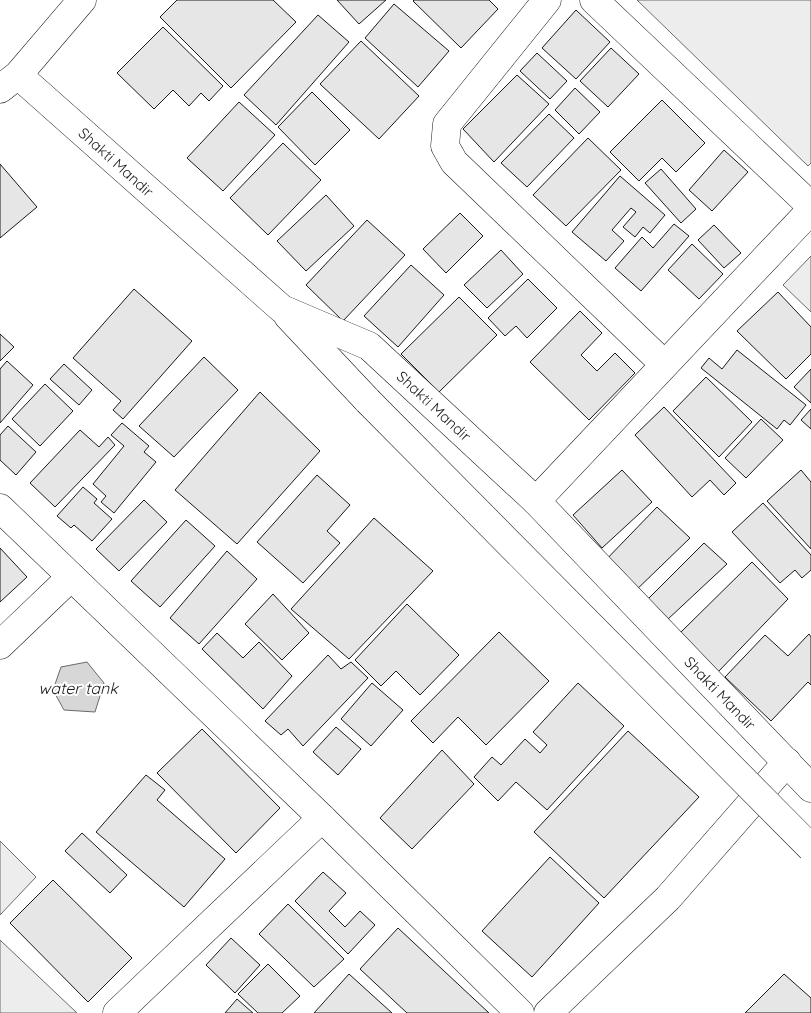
<svg xmlns="http://www.w3.org/2000/svg" width="811" height="1013" viewBox="0 0 811 1013" font-family="Quicksand,sans-serif">
<style>
.built{fill:#ededed;stroke:#6a6a6a}
.water{fill:#d7d7d7;stroke:#6a6a6a}
.building{fill:#e6e6e6;stroke:#1a1a1a}
.lines{fill:none;stroke-linecap:round;stroke-linejoin:round}
.minor-casing{stroke:#1a1a1a;stroke-width:29}
.minor{stroke:#fff;stroke-width:28}
.minor-bridge-casing{stroke:#1a1a1a;stroke-width:29;stroke-linecap:butt}
.minor-bridge{stroke:#fff;stroke-width:28}
.labels{text-anchor:middle;dominant-baseline:central;stroke-width:4;stroke-linejoin:round;paint-order:stroke}
.street-label{font-size:15px;fill:#1a1a1a;stroke:#fff}
.water-label{font-size:16px;font-style:italic;fill:#1a1a1a;stroke:#fff}
</style>
<rect width="100%" height="100%" fill="#fff"/>
<g class="built">
<polygon points="637,0 811,0 811,163 808,166"/>
<polygon points="811,256 811,312 783,285"/>
<polygon points="0,841 36,877 0,915"/>
<polygon points="0,940 77,1013 0,1013"/>
</g>
<polygon class="water" points="87,662 104,683 95,712 64,710 53,690 61,667"/>
<g class="building">
<polygon points="177,0 273,0 296,22 231,88 160,17"/>
<polygon points="337,0 386,0 359,24"/>
<polygon points="414,0 489,0 498,9 461,48 413,1"/>
<polygon points="394,4 449,51 418,87 365,38"/>
<polygon points="576,10 610,42 576,79 542,48"/>
<polygon points="318,15 349,42 276,125 244,95"/>
<polygon points="163,27 223,86 209,101 201,93 189,106 173,90 154,109 117,73"/>
<polygon points="361,41 419,96 379,139 320,84"/>
<polygon points="611,48 639,74 608,107 580,81"/>
<polygon points="537,53 567,81 550,99 520,71"/>
<polygon points="517,75 549,104 494,162 463,129"/>
<polygon points="575,88 600,112 579,134 555,110"/>
<polygon points="312,92 350,130 315,165 278,127"/>
<polygon points="662,100 705,143 676,172 662,158 639,181 610,152"/>
<polygon points="239,102 275,135 223,191 187,158"/>
<polygon points="549,114 574,138 527,187 501,163"/>
<polygon points="588,138 621,170 566,226 533,195"/>
<polygon points="283,143 321,180 268,235 230,198"/>
<polygon points="724,150 748,172 712,211 689,190"/>
<polygon points="0,164 37,207 0,238"/>
<polygon points="661,169 696,209 681,223 645,183"/>
<polygon points="620,176 665,215 650,233 643,227 635,237 623,227 636,212 631,208 612,230 624,241 606,261 572,232"/>
<polygon points="326,195 354,226 306,271 277,241"/>
<polygon points="460,213 483,236 446,273 423,249"/>
<polygon points="367,220 405,255 343,321 306,285"/>
<polygon points="674,224 689,236 641,291 615,268 642,237 653,248"/>
<polygon points="714,225 741,253 724,268 698,240"/>
<polygon points="692,244 723,274 699,299 668,270"/>
<polygon points="501,250 523,274 487,308 464,285"/>
<polygon points="411,265 444,295 398,347 364,316"/>
<polygon points="528,279 557,308 527,338 516,326 505,336 488,318"/>
<polygon points="134,289 192,341 123,419 113,410 121,401 73,358"/>
<polygon points="778,292 811,327 811,354 786,379 737,331"/>
<polygon points="459,297 497,335 439,392 401,354"/>
<polygon points="580,311 602,333 581,355 597,371 615,353 635,373 589,420 530,362"/>
<polygon points="0,334 14,347 0,361"/>
<polygon points="737,350 806,405 790,425 784,420 777,429 701,368 709,358 722,369"/>
<polygon points="204,357 238,390 174,457 139,426"/>
<polygon points="7,361 33,385 0,423 0,369"/>
<polygon points="64,364 92,390 79,405 50,379"/>
<polygon points="811,369 811,403 794,387"/>
<polygon points="706,377 752,422 719,457 673,411"/>
<polygon points="45,384 73,411 40,446 12,419"/>
<polygon points="260,392 320,451 237,544 175,490"/>
<polygon points="664,407 736,483 724,495 710,480 692,497 635,435"/>
<polygon points="811,409 811,429 801,420"/>
<polygon points="761,419 783,440 746,478 725,458"/>
<polygon points="122,423 149,446 144,452 156,462 114,513 101,502 106,496 93,484 124,446 111,435"/>
<polygon points="8,426 36,452 16,475 0,460 0,435"/>
<polygon points="80,430 99,447 108,437 115,445 55,507 30,483"/>
<polygon points="622,470 652,502 602,548 573,515"/>
<polygon points="801,470 811,482 811,549 767,501"/>
<polygon points="317,475 350,505 327,531 340,543 303,583 257,542"/>
<polygon points="83,487 97,499 94,503 112,519 92,541 74,525 71,528 57,516"/>
<polygon points="144,500 167,522 119,571 96,549"/>
<polygon points="763,503 811,555 811,570 802,578 795,570 780,583 732,532"/>
<polygon points="657,507 690,538 630,596 600,566"/>
<polygon points="374,518 433,571 349,659 291,609"/>
<polygon points="186,520 215,546 160,607 131,581"/>
<polygon points="704,543 727,564 667,620 647,600"/>
<polygon points="0,548 27,577 0,602"/>
<polygon points="227,551 257,579 199,644 170,618"/>
<polygon points="752,562 788,599 718,672 680,633"/>
<polygon points="273,594 309,633 282,660 245,624"/>
<polygon points="407,604 459,655 420,695 396,671 381,686 355,660"/>
<polygon points="499,632 549,681 486,745 458,717 433,743 411,721"/>
<polygon points="217,633 243,658 259,642 292,676 263,709 202,649"/>
<polygon points="809,634 811,637 811,685 808,682 771,721 725,677 765,635 788,656"/>
<polygon points="328,655 341,669 351,662 368,678 303,746 288,729 281,735 265,721"/>
<polygon points="372,683 403,710 371,746 341,719"/>
<polygon points="578,683 624,726 547,810 516,782 498,801 474,777 492,757 501,765 525,739 540,753 547,745 533,732"/>
<polygon points="336,727 361,749 338,775 313,752"/>
<polygon points="202,729 280,808 236,853 157,773"/>
<polygon points="628,731 699,797 604,898 534,832"/>
<polygon points="442,750 474,784 412,849 380,818"/>
<polygon points="146,775 165,790 157,800 225,859 184,907 96,832"/>
<polygon points="82,833 127,875 110,893 65,851"/>
<polygon points="550,857 599,903 532,977 482,931"/>
<polygon points="323,872 346,893 329,911 345,927 360,911 375,925 348,954 295,901"/>
<polygon points="53,880 132,958 88,1002 10,923"/>
<polygon points="288,904 344,959 314,987 259,934"/>
<polygon points="398,928 489,1013 407,1013 360,969"/>
<polygon points="231,938 260,965 235,993 206,965"/>
<polygon points="268,964 300,996 282,1013 258,1013 238,994"/>
<polygon points="349,974 392,1013 314,1013"/>
<polygon points="784,974 811,998 811,1013 745,1013"/>
<polygon points="237,999 253,1013 225,1013"/>
</g>
<g class="lines">
<g class="minor-casing">
<g id="minor">
<polyline points="547,0 447,124 445,146 454,162 664,364"/>
<polyline points="594,0 811,206"/>
<polyline points="18,75 282,309 369,346 536,501 811,788"/>
<polyline points="0,89 18,75 82,0"/>
<polyline points="288,316 368,401"/>
<polyline points="536,501 811,210"/>
<polyline points="0,508 324,820 520,1013"/>
<polyline points="0,645 71,577"/>
<polyline points="117,1013 322,818"/>
<polyline points="548,1013 668,898 787,762"/>
</g>
</g>
<use href="#minor" class="minor"/>
<g class="minor-bridge-casing">
<polyline id="minor-bridge" points="368,401 811,848"/>
</g>
<use href="#minor-bridge" class="minor-bridge"/>
</g>
<g class="labels">
<g class="street-label">
<text transform="translate(116 162) rotate(42)">Shakti Mandir</text>
<text transform="translate(434 406) rotate(43)">Shakti Mandir</text>
<text transform="translate(720 693) rotate(46)">Shakti Mandir</text>
</g>
<g class="water-label">
<text x="78" y="688">water tank</text>
</g>
</g>
</svg>
